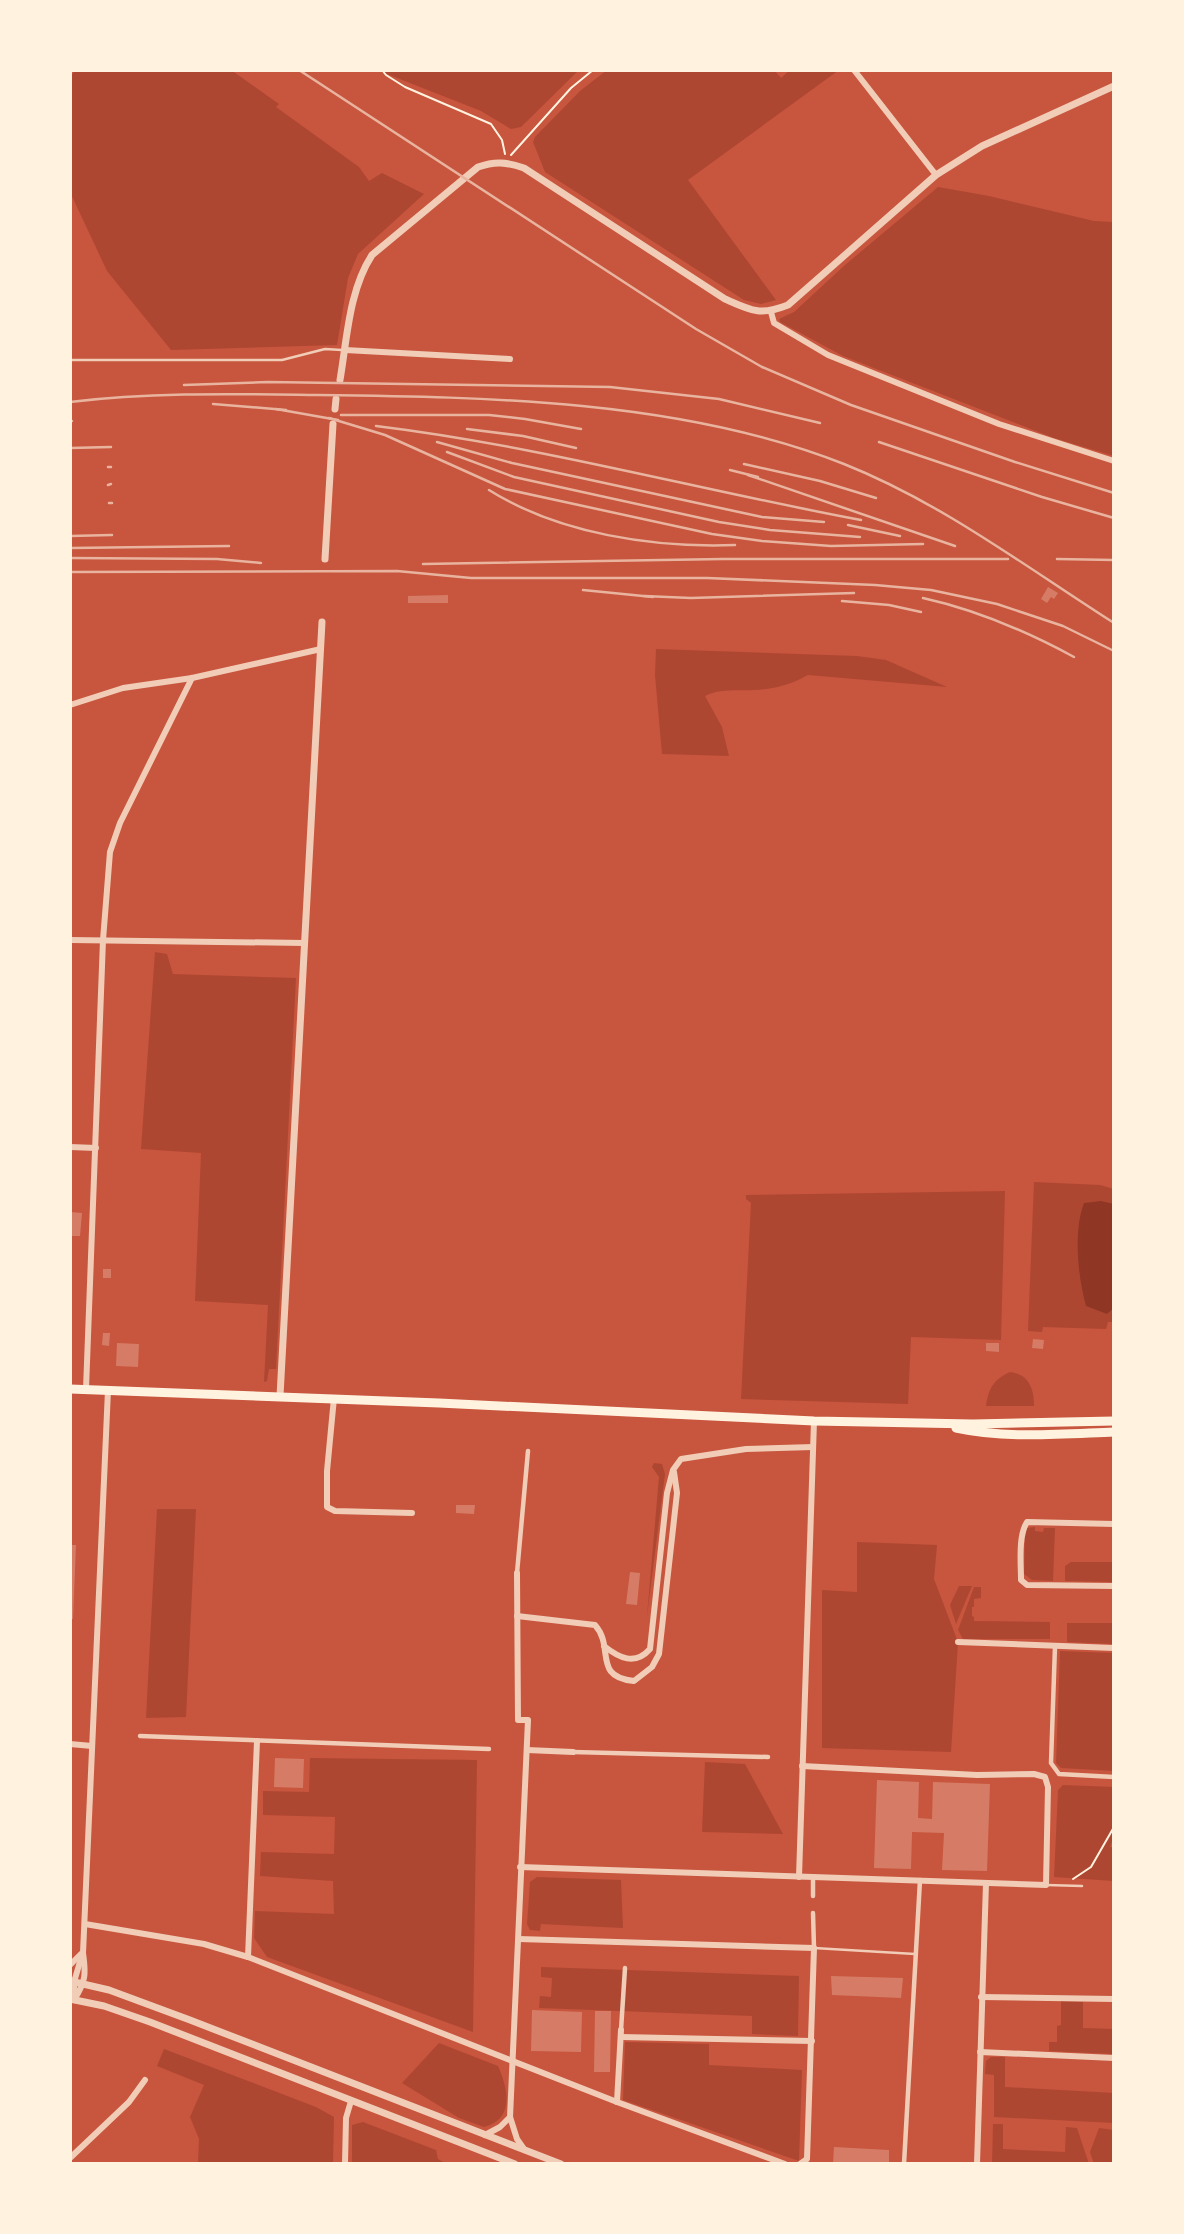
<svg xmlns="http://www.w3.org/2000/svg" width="1184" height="2234" viewBox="0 0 1184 2234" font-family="Overpass,sans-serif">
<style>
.green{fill:#ae4732}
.water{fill:#8f3625}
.building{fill:#d67c66}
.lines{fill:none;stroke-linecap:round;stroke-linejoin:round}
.path{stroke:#fff3e0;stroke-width:2}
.service{stroke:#f1ccb7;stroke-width:2.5}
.pedestrian{stroke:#f1ccb7;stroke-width:4.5}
.minor{stroke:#f1ccb7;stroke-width:6}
.tertiary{stroke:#f1ccb7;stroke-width:7}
.primary{stroke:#fff3e0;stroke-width:9}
.rail{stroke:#e9b49f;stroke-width:2.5}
</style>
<rect width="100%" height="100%" fill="#c8553d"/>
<g class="green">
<polygon points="76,70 231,70 279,104 276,107 359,167 369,181 382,173 424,194 358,254 348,278 337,345 171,350 107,271 70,192 70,77"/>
<polygon points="377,70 579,70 521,127 511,129 481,111"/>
<polygon points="607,70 774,70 781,78 790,70 839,70 688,180 776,300 761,304 744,300 545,172 533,142 535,137 580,91"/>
<polygon points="938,187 989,196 1094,221 1114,222 1114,456 1054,438 843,356 780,322 779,319 794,312 845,265"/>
<path d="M 656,649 L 857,656 L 886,660 L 947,687 L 808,675 C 790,685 774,689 754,690 C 737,691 720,688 705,696 L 722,727 L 729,756 L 662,754 L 655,675 Z"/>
<polygon points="155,952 167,954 173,974 296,978 276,1369 269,1369 267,1381 264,1382 268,1305 195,1301 201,1153 141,1149"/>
<polygon points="1034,1182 1100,1185 1114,1189 1114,1322 1108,1322 1106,1329 1043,1327 1042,1332 1028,1331"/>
<polygon points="1005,1191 1001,1340 911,1337 908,1404 741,1399 751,1203 746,1199 746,1195"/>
<path d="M 1010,1372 C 1029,1374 1034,1389 1034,1406 L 986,1406 C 988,1389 994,1379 1010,1372 Z"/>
<polygon points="654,1463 662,1464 665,1474 647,1616 659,1477 652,1467"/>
<polygon points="157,1509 196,1509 186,1717 146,1718"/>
<polygon points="1035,1527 1035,1531 1043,1532 1044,1528 1055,1528 1053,1581 1032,1580 1024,1574 1025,1532 1027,1528"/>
<polygon points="857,1542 937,1545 934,1579 958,1642 951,1752 822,1748 822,1590 857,1592"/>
<polygon points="1071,1562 1114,1562 1114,1582 1065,1581 1065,1566"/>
<polygon points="959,1586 972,1586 956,1624 950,1605"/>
<polygon points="974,1587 981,1587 981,1598 974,1599 974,1607 972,1607 972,1616 974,1617 974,1621 1050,1622 1050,1639 963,1639 958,1630"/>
<polygon points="1067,1623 1114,1623 1114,1644 1067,1642"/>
<polygon points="1060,1651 1114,1653 1114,1771 1061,1768 1056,1763"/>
<polygon points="310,1758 477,1760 473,2032 267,1957 254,1938 255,1911 334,1914 333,1881 260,1876 261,1852 334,1854 335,1817 263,1815 263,1791 309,1792"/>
<polygon points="705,1762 745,1764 783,1834 702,1832"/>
<polygon points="1063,1785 1114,1787 1114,1836 1110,1847 1114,1848 1114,1881 1054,1877 1058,1790"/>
<polygon points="537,1877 621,1880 623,1928 541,1924 540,1931 530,1930 527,1924 530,1882"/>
<polygon points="541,1967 799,1976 798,2036 752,2034 752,2016 539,2008 540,1996 551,1997 552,1978 541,1977"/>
<polygon points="1061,2001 1083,2002 1083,2028 1114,2029 1114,2054 1049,2051 1049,2042 1057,2042 1057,2026 1061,2025"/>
<polygon points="625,2042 709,2044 709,2065 802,2070 799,2161 623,2100"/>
<path d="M 439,2043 L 498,2066 C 508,2089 515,2119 484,2127 L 459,2118 L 402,2083 Z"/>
<polygon points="164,2049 316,2107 334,2117 333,2163 198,2164 199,2139 190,2117 204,2085 157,2066"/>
<polygon points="991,2057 1005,2057 1005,2087 1114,2093 1114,2123 994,2117 994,2075 985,2074 986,2061"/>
<polygon points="363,2122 436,2150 438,2159 447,2164 352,2164 352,2125"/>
<polygon points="993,2124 1003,2124 1003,2149 1065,2152 1066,2127 1077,2128 1089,2164 992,2164"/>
<polygon points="1099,2128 1114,2130 1114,2164 1094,2164 1090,2152"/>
</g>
<path class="water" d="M 1101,1201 L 1114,1204 L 1114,1308 L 1107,1314 L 1086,1306 C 1078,1277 1073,1232 1084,1203 Z"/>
<g class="building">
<polygon points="1048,587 1058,593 1054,599 1051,597 1047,603 1041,599"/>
<polygon points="448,595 448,603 408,603 408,596"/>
<polygon points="71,1212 82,1213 80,1236 70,1236"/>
<rect x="103" y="1269" width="8" height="9"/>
<polygon points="103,1333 110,1333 109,1346 102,1345"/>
<polygon points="1033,1339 1044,1340 1043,1349 1032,1348"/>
<polygon points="117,1343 139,1344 138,1367 116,1366"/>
<polygon points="986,1343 999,1343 999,1352 986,1351"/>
<polygon points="456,1505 475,1505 474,1514 456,1513"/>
<polygon points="70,1545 76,1545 73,1619 70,1619"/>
<polygon points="630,1572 640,1573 637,1605 626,1604"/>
<polygon points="275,1758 304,1759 303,1788 274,1787"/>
<polygon points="877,1780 919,1782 918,1818 932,1819 933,1782 990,1784 987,1871 942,1870 944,1833 912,1832 911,1869 874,1868"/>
<polygon points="831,1976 903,1978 901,1998 832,1995"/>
<polygon points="532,2010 582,2012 581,2052 531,2051"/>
<polygon points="595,2011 611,2011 610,2072 594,2072"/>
<polygon points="834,2147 889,2150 889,2164 833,2164"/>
</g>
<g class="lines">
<g class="path">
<polyline points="382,70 386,75 405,87 491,124 502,140 505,154"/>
<polyline points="511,155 571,88 593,70"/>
<polyline points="1073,1879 1091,1867 1114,1827"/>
</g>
<g class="service">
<polyline points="70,360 282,360 325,349 342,350"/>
<polyline points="1046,1885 1082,1886"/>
<polyline points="814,1948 915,1954"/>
</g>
<g class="pedestrian">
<polyline points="517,1573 528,1451"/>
<polyline points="1055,1646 1051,1763 1059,1774 1114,1777"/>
<polyline points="140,1736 489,1749"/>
<polyline points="573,1752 768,1757"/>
<polyline points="813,1896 813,1877"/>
<polyline points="813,1913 814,1948"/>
<polyline points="621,2030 625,1968"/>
<polyline points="904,2164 920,1880"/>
</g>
<g class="minor">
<polyline points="854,70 936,175"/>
<polyline points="771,312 774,323 828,355 999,424 1114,461"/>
<polyline points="345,350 510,359"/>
<polyline points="70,705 123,688 192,678 321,649"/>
<polyline points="70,940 304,943"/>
<polyline points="70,1147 96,1148"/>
<polyline points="86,1389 103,940 110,852 120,823 192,678"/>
<polyline points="334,1398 327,1471 327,1507 335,1511 412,1513"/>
<path d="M 1114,1524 L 1027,1522 C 1018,1536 1021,1563 1021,1580 L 1027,1585 L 1114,1586"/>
<polyline points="517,1573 518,1720 528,1720 510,2117 517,2139 524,2149"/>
<path d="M 517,1616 L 595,1625 C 615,1647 592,1677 634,1681 L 652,1667 L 659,1654 L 677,1493 L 674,1472"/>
<polyline points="958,1642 1114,1648"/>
<path d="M 604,1646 C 619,1658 635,1666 650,1649 L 667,1493 L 673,1470 L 681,1459 L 746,1449 L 813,1447"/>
<polyline points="70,1744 92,1746"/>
<polyline points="527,1750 573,1752"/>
<polyline points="520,1867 1046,1885 1048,1787 1045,1777 1034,1774 977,1775 802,1766"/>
<polyline points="799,1877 814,1421"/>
<polyline points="85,1924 204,1944 248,1957 617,2102 785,2164"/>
<polyline points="519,1939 814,1948 807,2159 800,2164"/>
<polyline points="248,1957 257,1741"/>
<polyline points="70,1965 81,1954"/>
<polyline points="981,1997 1114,1999"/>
<polyline points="74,1998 74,1982 82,1955"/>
<path d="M 74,2000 C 86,1981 86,1974 83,1953 L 108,1390"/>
<polyline points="621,2037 812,2041"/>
<polyline points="980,2052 1114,2058"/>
<polyline points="617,2102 621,2030"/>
<polyline points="485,2135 500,2127 510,2117"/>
<polyline points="70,2158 129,2102 145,2080"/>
<polyline points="345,2164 346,2118 351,2101"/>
<polyline points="977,2164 986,1883"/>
</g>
<g class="tertiary">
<path d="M 340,380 C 347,339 349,290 372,255 L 478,167 C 495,161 506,162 524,168 L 725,299 C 752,311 760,316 788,305 L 936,175 L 982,146 L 1114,86"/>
<polyline points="335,409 336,399"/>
<polyline points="325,559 333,424"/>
<polyline points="280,1396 322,622"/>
<polyline points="70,1981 109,1990 190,2020 561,2164"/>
<polyline points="70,1999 104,2006 150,2022 515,2164"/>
</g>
<g class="primary">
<polyline points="70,1389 439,1403 814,1421 973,1424 1114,1421"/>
<path d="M 956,1428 C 1007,1439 1062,1434 1114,1432"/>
</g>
<g class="rail">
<polyline points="299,70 696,329 762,367 851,405 1015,462 1114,493"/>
<polyline points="184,385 268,382 610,387 719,399 820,423"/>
<path d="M 70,402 C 152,392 235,394 317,395 C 490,397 682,400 844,464 C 942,503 1026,567 1114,623"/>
<polyline points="213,404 286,410"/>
<polyline points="276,409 338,420"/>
<polyline points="341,415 489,415 525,419 581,429"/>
<polyline points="329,418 385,435 505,489 712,534 762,541 831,546 923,544"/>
<polyline points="70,421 72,421"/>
<path d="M 376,426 C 540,446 699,490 861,520"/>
<polyline points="467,429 523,436 576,448"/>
<polyline points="437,442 512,463 725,509 762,517 824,522"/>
<polyline points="879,442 1042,497 1114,518"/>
<polyline points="70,448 111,447"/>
<polyline points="447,452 514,477 719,522 770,530 860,537"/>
<polyline points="744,464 820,481 876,498"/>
<polyline points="108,467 111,467"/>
<polyline points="730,470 758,477"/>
<polyline points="748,475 955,546"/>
<polyline points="108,485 111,484"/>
<path d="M 489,490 C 559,534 654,548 735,545"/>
<polyline points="109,503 112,503"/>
<polyline points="848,525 900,536"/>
<polyline points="70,536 112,535"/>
<polyline points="70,548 229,546"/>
<polyline points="70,558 217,559 261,563"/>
<polyline points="1057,559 1114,560"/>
<polyline points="423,564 723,559 1008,559"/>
<polyline points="70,572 397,571 471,578 707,578 875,585 931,590 997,604 1063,626 1114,651"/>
<polyline points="583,590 653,597"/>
<polyline points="644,596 691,598 854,593"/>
<path d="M 923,598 C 977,610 1026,631 1074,657"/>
<polyline points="842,601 889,605 921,612"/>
</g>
</g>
<rect width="1184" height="2234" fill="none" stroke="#fff3e0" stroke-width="144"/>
</svg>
